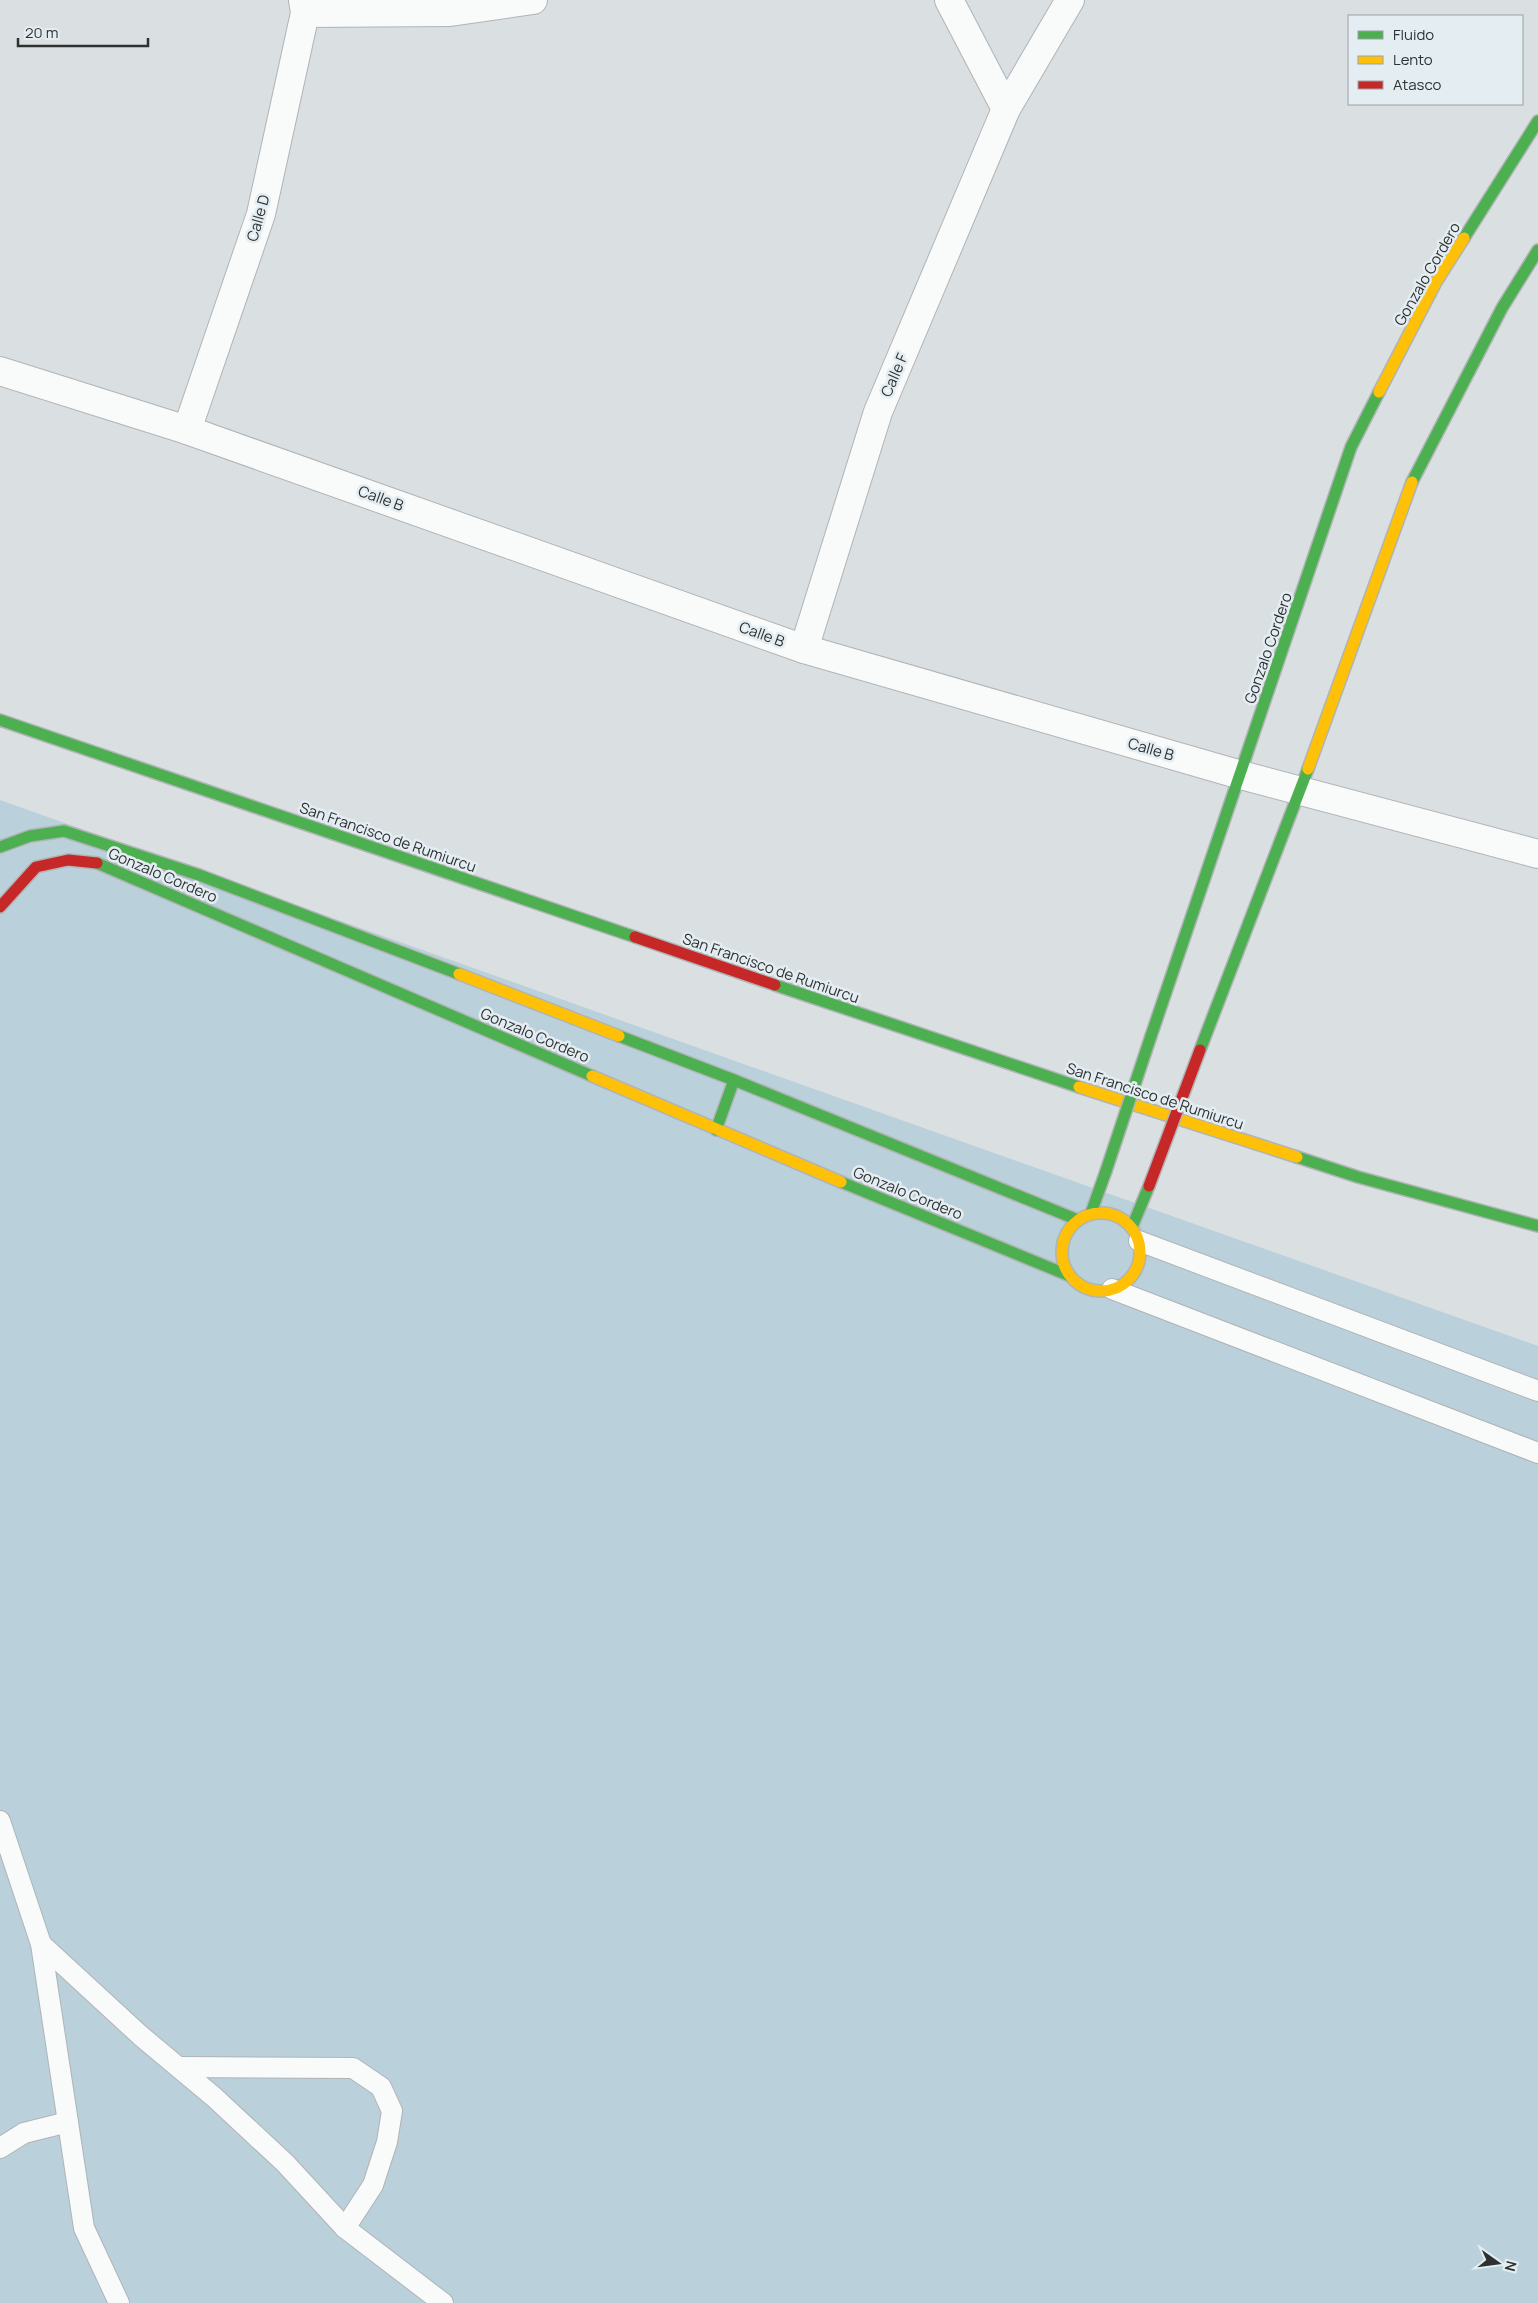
<svg xmlns="http://www.w3.org/2000/svg" width="1538" height="2303" viewBox="0 0 1538 2303" font-family="Manrope,sans-serif">
<style>
.green{fill:#bad0db}
.lines{fill:none;stroke-linecap:round;stroke-linejoin:round}
.lane-casing{stroke:#b0b4b6;stroke-width:22}
.street-casing{stroke:#b0b4b6;stroke-width:30}
.fast-casing{stroke:#b0b4b6;stroke-width:14}
.slow-casing{stroke:#b0b4b6;stroke-width:14}
.jam-casing{stroke:#b0b4b6;stroke-width:14}
.lane{stroke:#f9fafa;stroke-width:20}
.street{stroke:#f9fafa;stroke-width:28}
.fast{stroke:#4caf50;stroke-width:11}
.slow{stroke:#ffc107;stroke-width:11}
.jam{stroke:#c62828;stroke-width:11}
.fast-bridge-casing{stroke:#b0b4b6;stroke-width:14;stroke-linecap:butt}
.jam-bridge-casing{stroke:#b0b4b6;stroke-width:14;stroke-linecap:butt}
.fast-bridge{stroke:#4caf50;stroke-width:11}
.jam-bridge{stroke:#c62828;stroke-width:11}
.labels{text-anchor:middle;dominant-baseline:central;stroke-width:5;stroke-linejoin:round;paint-order:stroke}
.street-label{font-size:15px;fill:#2d3132;stroke:#e4edf2}
</style>
<rect width="100%" height="100%" fill="#dadfe1"/>
<polygon class="green" points="0,800 1538,1346 1538,2303 0,2303"/>
<g class="lines">
<g class="lane-casing">
<g id="lane">
<polyline points="1139,1241 1538,1391"/>
<polyline points="1112,1289 1538,1453"/>
<polyline points="0,1821 41,1944 84,2228 119,2303"/>
<polyline points="41,1944 141,2036 214,2097 285,2163 345,2228 443,2303"/>
<polyline points="179,2067 353,2068 381,2087 392,2111 387,2142 373,2185 345,2228"/>
<polyline points="0,2148 24,2133 68,2122"/>
</g>
</g>
<g class="street-casing">
<g id="street">
<polyline points="949,0 1006,109"/>
<polyline points="305,13 450,12 533,0"/>
<polyline points="0,371 187,430 804,649 1241,775 1538,854"/>
<polyline points="187,430 261,214 305,13 303,0"/>
<polyline points="804,649 878,412 1006,109 1070,0"/>
</g>
</g>
<g class="fast-casing">
<g id="fast">
<polyline points="1464,238 1538,121"/>
<polyline points="1412,482 1502,308 1538,250"/>
<polyline points="0,720 635,937"/>
<polyline points="0,847 30,836 64,831 199,875 459,974"/>
<polyline points="97,863 592,1076"/>
<polyline points="775,985 1079,1087"/>
<polyline points="619,1036 734,1080 1078,1220"/>
<polyline points="1151,1036 1351,447 1379,392"/>
<polyline points="1200,1050 1308,769"/>
<polyline points="716,1130 734,1080"/>
<polyline points="1297,1157 1358,1177 1538,1226"/>
<polyline points="841,1182 1070,1276"/>
<polyline points="1091,1213 1106,1171"/>
<polyline points="1132,1227 1149,1186"/>
</g>
</g>
<g class="slow-casing">
<g id="slow">
<polyline points="1379,392 1436,282 1464,238"/>
<polyline points="1308,769 1412,482"/>
<polyline points="459,974 619,1036"/>
<polyline points="592,1076 841,1182"/>
<polyline points="1079,1087 1297,1157"/>
<circle cx="1101" cy="1252" r="39"/>
</g>
</g>
<g class="jam-casing">
<g id="jam">
<polyline points="0,907 36,867 68,860 97,863"/>
<polyline points="635,937 775,985"/>
</g>
</g>
<use href="#lane" class="lane"/>
<use href="#street" class="street"/>
<use href="#fast" class="fast"/>
<use href="#slow" class="slow"/>
<use href="#jam" class="jam"/>
<g class="fast-bridge-casing">
<polyline id="fast-bridge" points="1106,1171 1151,1036"/>
</g>
<g class="jam-bridge-casing">
<polyline id="jam-bridge" points="1149,1186 1200,1050"/>
</g>
<use href="#fast-bridge" class="fast-bridge"/>
<use href="#jam-bridge" class="jam-bridge"/>
</g>
<g class="labels">
<g class="street-label">
<text transform="translate(258 218) rotate(-74)">Calle D</text>
<text transform="translate(1427 274) rotate(-60)">Gonzalo Cordero</text>
<text transform="translate(894 375) rotate(-67)">Calle F</text>
<text transform="translate(381 498) rotate(20)">Calle B</text>
<text transform="translate(762 634) rotate(20)">Calle B</text>
<text transform="translate(1268 648) rotate(-71)">Gonzalo Cordero</text>
<text transform="translate(1151 749) rotate(16)">Calle B</text>
<text transform="translate(388 837) rotate(19)">San Francisco de Rumiurcu</text>
<text transform="translate(163 875) rotate(23)">Gonzalo Cordero</text>
<text transform="translate(771 968) rotate(19)">San Francisco de Rumiurcu</text>
<text transform="translate(535 1035) rotate(23)">Gonzalo Cordero</text>
<text transform="translate(1155 1096) rotate(18)">San Francisco de Rumiurcu</text>
<text transform="translate(908 1193) rotate(22)">Gonzalo Cordero</text>
</g>
</g>
<rect x="1348" y="15" width="175" height="90" fill="#e4edf2" stroke="#9ba2a5"/>
<rect x="1358" y="31" width="25" height="8" fill="#4caf50" stroke="#9ba2a5"/>
<text x="1393" y="40" font-size="15" fill="#2d3132">Fluido</text>
<rect x="1358" y="56" width="25" height="8" fill="#ffc107" stroke="#9ba2a5"/>
<text x="1393" y="65" font-size="15" fill="#2d3132">Lento</text>
<rect x="1358" y="81" width="25" height="8" fill="#c62828" stroke="#9ba2a5"/>
<text x="1393" y="90" font-size="15" fill="#2d3132">Atasco</text>
<g transform="translate(1498 2263) rotate(104)" stroke="#e4edf2" stroke-width="4" paint-order="stroke">
<path d="M0-4L9 19L0 12L-9 19Z" fill="#2d3132"/>
<text y="-8" font-size="14" font-weight="bold" text-anchor="middle" fill="#2d3132">N</text>
</g>
<path d="M18 38v8h130v-8" fill="none" stroke="#2d3132" stroke-width="2.5"/>
<text x="25" y="38" font-size="15" fill="#2d3132" stroke="#e4edf2" stroke-width="4" paint-order="stroke">20 m</text>
</svg>
